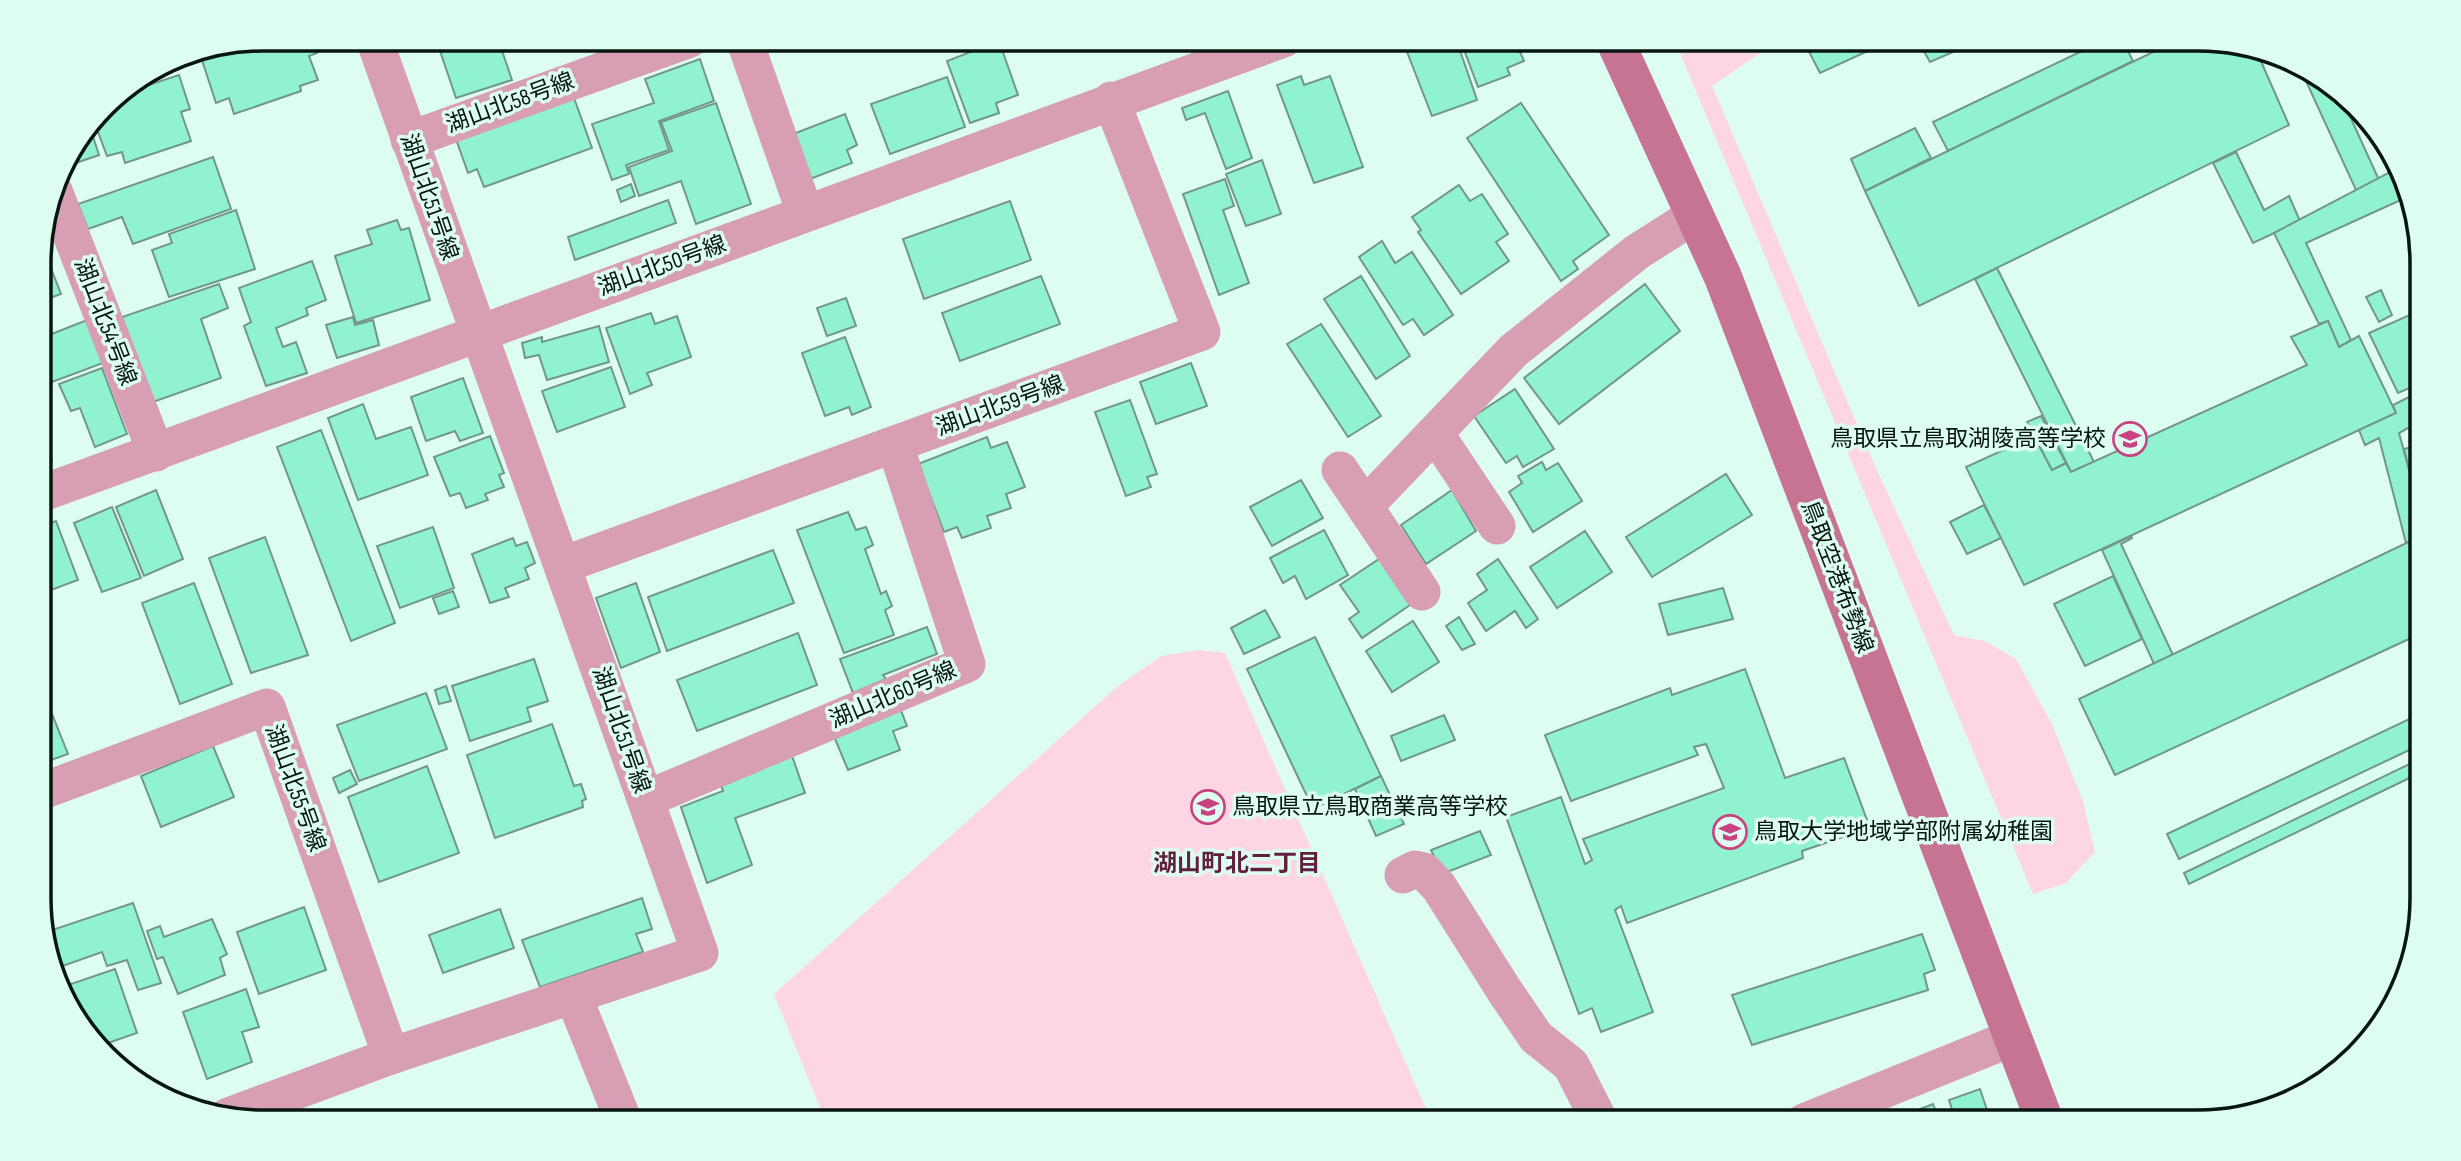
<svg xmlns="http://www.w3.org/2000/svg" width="2461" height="1161" viewBox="0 0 2461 1161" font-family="'Sofia Sans Condensed','Noto Sans JP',sans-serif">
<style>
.green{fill:#fed5e3}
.building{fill:#91f2d0;stroke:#729789;stroke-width:2}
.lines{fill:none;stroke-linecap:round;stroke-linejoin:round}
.street{stroke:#d89eb4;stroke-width:37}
.secondary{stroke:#c67394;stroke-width:38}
.labels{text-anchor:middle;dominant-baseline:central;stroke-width:7;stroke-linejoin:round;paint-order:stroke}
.street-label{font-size:23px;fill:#071610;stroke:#ddfdf0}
.poi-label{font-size:23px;fill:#071610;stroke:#ddfdf0;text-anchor:start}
.neighbourhood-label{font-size:24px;font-weight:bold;fill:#61203e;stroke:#ddfdf0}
.rim{fill:none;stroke:#071610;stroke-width:3.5}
</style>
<rect width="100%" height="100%" fill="#ddfdf0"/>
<g class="green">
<polygon points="1674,39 1781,39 1712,86 1875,466 1954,635 1985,641 2016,659 2052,724 2083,801 2095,852 2066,883 2033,894"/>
<polygon points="1199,650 1225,653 1427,1111 1420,1122 826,1122 774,994 1118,686 1161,656"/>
</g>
<g class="building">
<polygon points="263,39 312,39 317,53 309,56 318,80 300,86 301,91 234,114 229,98 216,103 199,51"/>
<polygon points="436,39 498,39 512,80 456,98"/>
<polygon points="1402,39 1456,39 1477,100 1432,116"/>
<polygon points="1460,39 1547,39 1548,42 1520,52 1524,61 1507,68 1510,75 1478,87"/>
<polygon points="1805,39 1878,39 1881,45 1820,73 1803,40"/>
<polygon points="1917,39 1946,39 1953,52 1930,62"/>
<polygon points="2107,39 2122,39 2133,61 1948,151 1933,122"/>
<polygon points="2160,39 2180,39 2163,47"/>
<polygon points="2180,39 2198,39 2256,50 2289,125 1919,306 1865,191"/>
<polygon points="999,41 1018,95 996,103 999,113 970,123 947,61"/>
<polygon points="192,53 195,60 179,66 175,57"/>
<polygon points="172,59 174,64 148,73"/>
<polygon points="700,59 714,101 659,121 669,150 626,165 629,174 612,180 592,124 654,103 645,79"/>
<polygon points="2300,68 2343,101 2379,180 2356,190"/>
<polygon points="179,75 190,109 181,112 191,141 125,163 122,152 107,156 94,121 112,97"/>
<polygon points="1301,76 1304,85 1330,76 1363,167 1314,183 1277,85"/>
<polygon points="947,77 965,127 890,154 871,104"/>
<polygon points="1228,91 1252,158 1226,169 1205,113 1186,120 1182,108"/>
<polygon points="574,98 592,148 484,187 477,169 468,173 456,139"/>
<polygon points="716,103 751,204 696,224 681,181 639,196 629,167 672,151 661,122"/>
<polygon points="1521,103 1609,235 1573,261 1578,269 1561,281 1467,138"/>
<polygon points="845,114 857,145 847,150 852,163 810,179 793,134"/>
<polygon points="2362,116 2376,127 2419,230"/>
<polygon points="90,127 99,155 64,167 62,163"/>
<polygon points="1915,128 1931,158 1865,191 1851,159"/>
<polygon points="2236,152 2264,210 2289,196 2300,221 2253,243 2213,163"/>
<polygon points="213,157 231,209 133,244 122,217 88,229 78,204"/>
<polygon points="1262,160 1281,214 1246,226 1226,174"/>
<polygon points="2390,172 2403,199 2306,243 2351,340 2339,347 2328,321 2319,324 2274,233"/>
<polygon points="1225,179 1234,206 1223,210 1249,283 1219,295 1183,194"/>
<polygon points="631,184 635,196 621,202 617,190"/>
<polygon points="1459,185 1470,201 1482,194 1508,234 1496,242 1509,261 1461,294 1418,232 1421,230 1412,217"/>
<polygon points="668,200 676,223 575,260 568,237"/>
<polygon points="1010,201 1031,260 924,299 903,239"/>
<polygon points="236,210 255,269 169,297 152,250 172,243 169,234"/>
<polygon points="397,220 401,230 409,228 430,300 356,323 335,256 372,244 367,230"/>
<polygon points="1382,241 1395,263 1412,252 1453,315 1424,335 1413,319 1403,325 1359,257"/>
<polygon points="47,258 61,294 39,302 39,261"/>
<polygon points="312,261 326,300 306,308 308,315 276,328 283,347 296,342 307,373 266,386 244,326 251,322 239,288"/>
<polygon points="1997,268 2094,462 2071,472 1975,279"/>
<polygon points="1041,276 1060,324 960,361 942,313"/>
<polygon points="1361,276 1410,356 1376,379 1324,299"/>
<polygon points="219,284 228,308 201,319 221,378 153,402 122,317"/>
<polygon points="1645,284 1680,331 1559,424 1524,378"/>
<polygon points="2381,290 2392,315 2379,322 2366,297"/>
<polygon points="846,298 856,326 827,336 817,308"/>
<polygon points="2421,310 2421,383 2398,393 2369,333"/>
<polygon points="651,313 655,324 677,316 691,357 647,373 652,385 630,394 606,328"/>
<polygon points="353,317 355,325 373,320 379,345 337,358 326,325"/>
<polygon points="87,320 103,363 41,386 39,339"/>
<polygon points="2328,321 2339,347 2359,336 2396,413 2024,585 1966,467 2034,436 2052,470 2066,463 2071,472 2307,365 2291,337"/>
<polygon points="1321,324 1381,416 1348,437 1287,344"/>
<polygon points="599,326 609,362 547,380 539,355 525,358 522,343 542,337 542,342"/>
<polygon points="845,337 871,407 852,415 849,407 825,416 802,353"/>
<polygon points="1191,363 1207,406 1156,424 1140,382"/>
<polygon points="611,367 625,407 557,432 542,391"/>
<polygon points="102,368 127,434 95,447 80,408 71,411 59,384"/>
<polygon points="463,378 483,433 460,441 455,431 426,441 411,397"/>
<polygon points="1515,389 1554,449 1523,467 1517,456 1506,463 1474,416"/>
<polygon points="2421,391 2421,421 2399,433 2421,514 2421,536 2406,543 2379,438 2365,445 2359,430 2396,413 2393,405"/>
<polygon points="1130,400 1157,474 1147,477 1151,487 1126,496 1095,412"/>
<polygon points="363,404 376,439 411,427 428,475 358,500 328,418"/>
<polygon points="2041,416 2066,463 2052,470 2027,422"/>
<polygon points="39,425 52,460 39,465"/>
<polygon points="321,430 395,623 351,641 277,447"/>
<polygon points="490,436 504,473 499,475 504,487 485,494 488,500 466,508 460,493 450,496 434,457"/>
<polygon points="987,437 991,448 1007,442 1025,487 1006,494 1011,508 987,516 991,528 962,538 957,527 944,532 918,464"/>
<polygon points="2420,445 2421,494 2416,496 2404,449"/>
<polygon points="1542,462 1546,470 1558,463 1582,501 1533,532 1509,492 1522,483 1518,476"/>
<polygon points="1726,474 1752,515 1652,577 1626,537"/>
<polygon points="1301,480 1323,518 1272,546 1250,507"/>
<polygon points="156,490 183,559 144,576 116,507"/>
<polygon points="1452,490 1476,531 1426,564 1401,525"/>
<polygon points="1984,505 2001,538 1967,554 1950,522"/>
<polygon points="112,507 141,578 102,592 74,523"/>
<polygon points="848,512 856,530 866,527 873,545 865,549 881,594 886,591 892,606 885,610 894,635 844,653 797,530"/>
<polygon points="56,521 78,580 40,594 40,527"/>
<polygon points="433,527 454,588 400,608 377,546"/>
<polygon points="1324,530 1348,575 1306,599 1295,576 1283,583 1270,558"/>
<polygon points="1585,531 1612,572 1557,608 1530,567"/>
<polygon points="2131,536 2132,538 2121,544 2173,655 2154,664 2102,550"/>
<polygon points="2421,536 2422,633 2115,775 2079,699"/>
<polygon points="265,537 308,655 251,673 209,558"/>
<polygon points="513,538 516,546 527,542 535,563 525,568 529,579 505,588 509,597 490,603 472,554"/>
<polygon points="773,550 794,603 667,651 648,597"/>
<polygon points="1379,559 1410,605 1362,638 1349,619 1359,612 1340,585"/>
<polygon points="1498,559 1538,619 1526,628 1515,611 1486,631 1468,603 1487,590 1477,574"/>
<polygon points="2113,576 2142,639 2085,666 2054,604"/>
<polygon points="194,583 232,684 180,704 142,603"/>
<polygon points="636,583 660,652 621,668 596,598"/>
<polygon points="1723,588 1733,619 1668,635 1659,604"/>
<polygon points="453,591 459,607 439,614 433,598"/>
<polygon points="1265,610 1280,637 1244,654 1231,628"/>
<polygon points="1459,617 1475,644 1462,650 1446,626"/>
<polygon points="1413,621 1439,662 1392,692 1366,651"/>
<polygon points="927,627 937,654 883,675 886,679 853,693 840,659"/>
<polygon points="798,633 817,685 697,731 677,680"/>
<polygon points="1315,637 1381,776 1313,809 1247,669"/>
<polygon points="534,659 548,701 527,708 531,721 470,741 452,686"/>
<polygon points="1745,669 1785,778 1844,758 1870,828 1802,851 1803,858 1627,923 1621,906 1615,910 1653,1012 1601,1032 1592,1008 1579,1014 1506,817 1561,797 1585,864 1592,860 1583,839 1724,788 1706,744 1694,747 1698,755 1571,801 1545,735 1670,688 1672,695"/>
<polygon points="40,684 68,754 40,764"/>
<polygon points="446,686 451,701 439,704 435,690"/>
<polygon points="426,693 447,749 359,781 337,725"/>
<polygon points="900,708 907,726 893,731 900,750 848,770 833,734"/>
<polygon points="2422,713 2422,744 2179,859 2167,834"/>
<polygon points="1444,715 1455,740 1401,761 1391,736"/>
<polygon points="552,724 574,786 581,784 586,799 582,801 583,807 495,838 467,755"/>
<polygon points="213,746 234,797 161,827 141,776"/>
<polygon points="791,753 805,793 735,818 752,865 707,883 681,807 723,791 719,778"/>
<polygon points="2422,758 2422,772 2189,884 2184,873"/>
<polygon points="427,766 459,853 379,882 348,797"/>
<polygon points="350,770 357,784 339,793 333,778"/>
<polygon points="1381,776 1404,824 1376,836 1355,789"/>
<polygon points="1480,831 1491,855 1442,874 1431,850"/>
<polygon points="642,898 652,929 636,934 643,952 540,987 522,940"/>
<polygon points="133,903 161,983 138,990 127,960 107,966 102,952 57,968 43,933"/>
<polygon points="304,907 326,970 259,994 237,932"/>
<polygon points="500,909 514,948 443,973 429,935"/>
<polygon points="212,919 227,954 220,958 225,975 178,994 163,957 157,959 147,931 160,926 164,937"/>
<polygon points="1922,934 1935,970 1924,974 1928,990 1752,1045 1732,995"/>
<polygon points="115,969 137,1033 99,1046 85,1034 65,986"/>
<polygon points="246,989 259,1027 242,1032 252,1062 207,1079 183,1012"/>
<polygon points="1980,1089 1991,1122 1956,1122 1949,1100"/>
<polygon points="1933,1104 1940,1122 1886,1122"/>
</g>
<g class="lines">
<g class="street">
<polyline points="744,39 805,213"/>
<polyline points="409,140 690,39"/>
<polyline points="54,191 156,453"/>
<polyline points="1435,433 1497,526"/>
<polyline points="1340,470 1422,592"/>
<polyline points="40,494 1284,39"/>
<polyline points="1365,506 1513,351 1637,252 1695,215"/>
<polyline points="563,565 1202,332 1111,100"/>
<polyline points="40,792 267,707 391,1056"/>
<polyline points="646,799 967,664 895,445"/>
<polyline points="1403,875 1415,869 1424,871 1439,887 1504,990 1536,1037 1571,1065 1600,1122"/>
<polyline points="573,995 624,1122"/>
<path d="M 228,1116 L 391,1056 L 700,953 C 592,648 481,344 374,39"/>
<polyline points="1804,1122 2012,1038"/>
</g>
<polyline class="secondary" points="1614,39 1723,277 2045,1122"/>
</g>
<defs>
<g id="school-ring" transform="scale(1.75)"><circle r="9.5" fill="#ddfdf0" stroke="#c94282" stroke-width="1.5"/><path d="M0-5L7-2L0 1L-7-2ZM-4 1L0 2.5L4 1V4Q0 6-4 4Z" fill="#c94282"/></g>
</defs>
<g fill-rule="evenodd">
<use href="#school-ring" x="2130" y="439"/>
<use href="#school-ring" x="1208" y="807"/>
<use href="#school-ring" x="1730" y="832"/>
</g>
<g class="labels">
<g class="street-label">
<text transform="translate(510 103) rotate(-20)">湖山北58号線</text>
<text transform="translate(429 197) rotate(71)">湖山北51号線</text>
<text transform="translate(662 266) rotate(-20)">湖山北50号線</text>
<text transform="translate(105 322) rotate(69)">湖山北54号線</text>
<text transform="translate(1000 406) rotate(-20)">湖山北59号線</text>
<text transform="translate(1837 577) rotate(69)">鳥取空港布勢線</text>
<text transform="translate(893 695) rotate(-23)">湖山北60号線</text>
<text transform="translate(621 730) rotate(71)">湖山北51号線</text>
<text transform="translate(295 788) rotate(70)">湖山北55号線</text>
</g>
<g class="poi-label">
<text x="2106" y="439" text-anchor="end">鳥取県立鳥取湖陵高等学校</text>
<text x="1232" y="807">鳥取県立鳥取商業高等学校</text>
<text x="1754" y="832">鳥取大学地域学部附属幼稚園</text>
</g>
<g class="neighbourhood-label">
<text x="1237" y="863">湖山町北二丁目</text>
</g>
</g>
<path d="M0 0H2461V1161H0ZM263 51H2198A212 212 0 0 1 2410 263V898A212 212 0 0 1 2198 1110H263A212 212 0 0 1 51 898V263A212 212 0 0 1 263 51Z" fill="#ddfdf0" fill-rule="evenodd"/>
<path class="rim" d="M263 51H2198A212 212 0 0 1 2410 263V898A212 212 0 0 1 2198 1110H263A212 212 0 0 1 51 898V263A212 212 0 0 1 263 51Z"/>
</svg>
